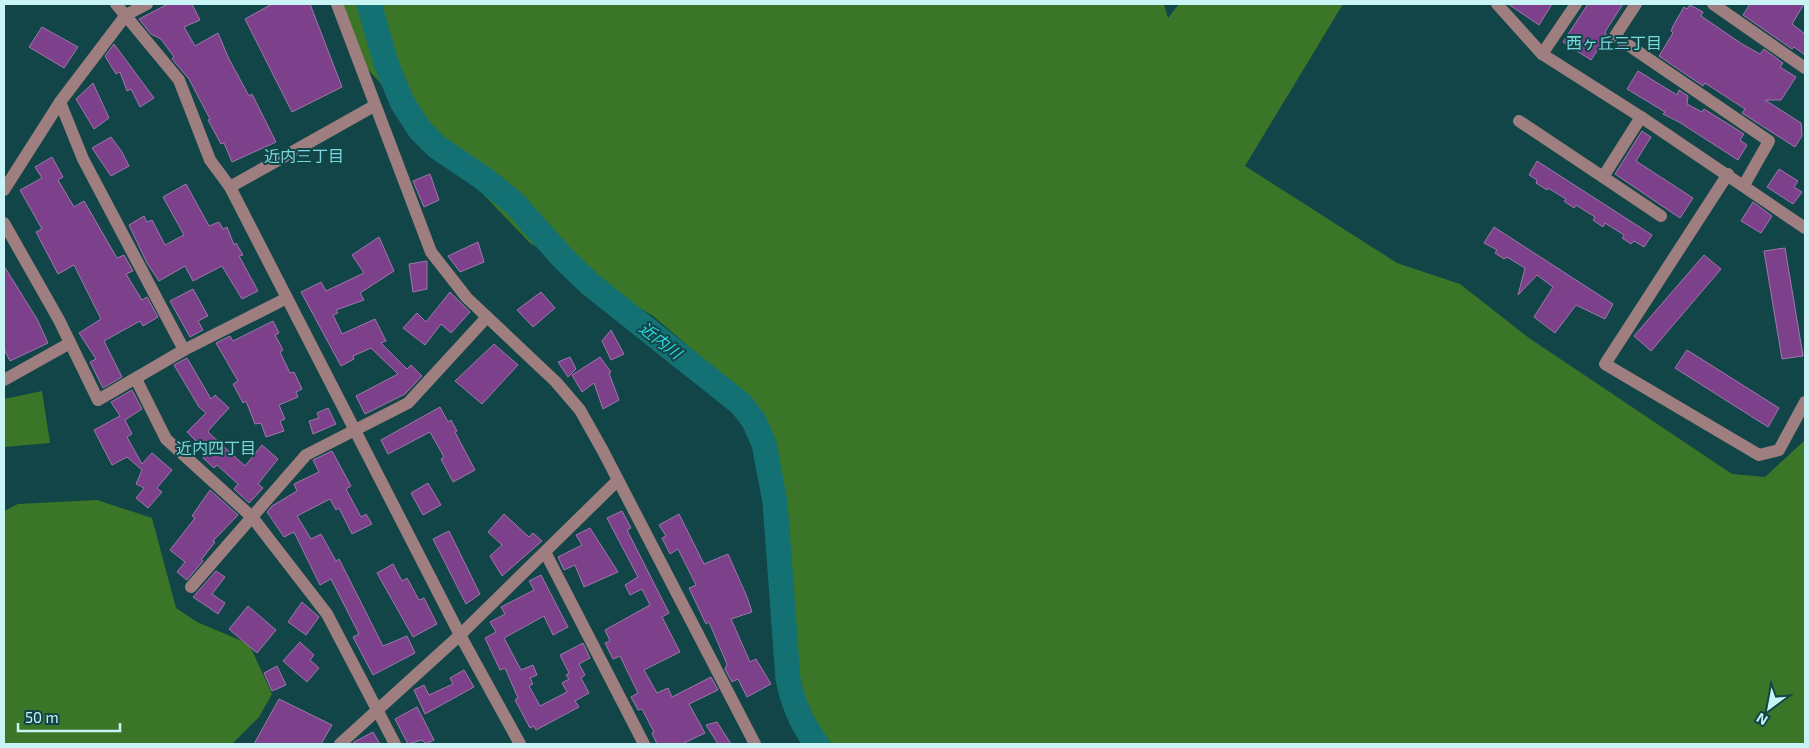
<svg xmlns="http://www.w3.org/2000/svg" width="1809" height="748" viewBox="0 0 1809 748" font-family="'Exo 2','Noto Sans JP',sans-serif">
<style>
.green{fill:#3b7628}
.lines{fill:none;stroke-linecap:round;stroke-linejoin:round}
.river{stroke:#137073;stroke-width:25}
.building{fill:#7d418c;stroke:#a077ab}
.minor{stroke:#9e7e7e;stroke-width:12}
.labels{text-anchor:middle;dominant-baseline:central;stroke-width:4;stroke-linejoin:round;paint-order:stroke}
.neighbourhood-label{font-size:16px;fill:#7ad7db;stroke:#114547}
.water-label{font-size:16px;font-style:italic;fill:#2ddae0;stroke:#114547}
</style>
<rect width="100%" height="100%" fill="#114547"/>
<g class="green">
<polygon points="341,4 1164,4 1168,18 1179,4 1343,4 1245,166 1397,263 1460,284 1529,338 1732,474 1765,477 1805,440 1805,744 831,744 801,700 788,512 748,397 653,316 530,243 435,144 356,56"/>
<polygon points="42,391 50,443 4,447 4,399"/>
<polygon points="97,500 152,518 176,608 197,622 249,644 272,694 259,717 232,744 4,744 4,511 18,504"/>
</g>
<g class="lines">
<path class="river" d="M 369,4 L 386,63 L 402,102 L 420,130 L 437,147 L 483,178 L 514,203 L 563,258 L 590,284 L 741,404 L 754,421 L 764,444 L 775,502 L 788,679 C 793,704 801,724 817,744"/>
</g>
<g class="building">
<polygon points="168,4 192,4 200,20 184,27 195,46 218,33 229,59 249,96 252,94 276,142 232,162 224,143 221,144 208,120 210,119 189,79 172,59 174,57 161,39 151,34 139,19"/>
<polygon points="272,4 310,4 342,87 292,112 245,19"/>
<polygon points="1508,4 1552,4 1539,25"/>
<polygon points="1588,4 1623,4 1605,32 1607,36 1591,60 1563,42"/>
<polygon points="1750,4 1804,4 1792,24 1805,34 1805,55 1794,47 1792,49 1743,15"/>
<polygon points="1690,5 1703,12 1701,16 1742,44 1760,54 1764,49 1783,63 1780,67 1796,77 1781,100 1765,100 1801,123 1802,136 1795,147 1742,113 1745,109 1705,83 1703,86 1659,56 1673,33 1671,31 1674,24 1684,7 1687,9"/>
<polygon points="42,27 78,47 64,68 29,47"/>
<polygon points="114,44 154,98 140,107 131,89 127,91 120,72 116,74 105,56"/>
<polygon points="1638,71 1677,95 1679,90 1688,96 1687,104 1702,112 1704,109 1744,134 1740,140 1747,145 1738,160 1679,122 1663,114 1665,112 1627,89"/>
<polygon points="93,83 109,118 94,129 76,99"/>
<polygon points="1642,131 1651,137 1636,161 1693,198 1680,218 1615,174"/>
<polygon points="111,137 122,152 129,166 111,176 92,148"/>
<polygon points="52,157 63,177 58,180 74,207 84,201 117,258 124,255 133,271 126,274 142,300 147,297 158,317 143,326 140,321 104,341 122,377 103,388 90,362 96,359 79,333 101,319 74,265 58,274 36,232 42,229 20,190 42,178 35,167"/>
<polygon points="1537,161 1652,235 1644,247 1634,241 1631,244 1622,238 1624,235 1605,223 1603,227 1593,220 1595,217 1576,205 1574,208 1564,201 1566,199 1548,188 1547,190 1536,183 1537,180 1529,175"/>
<polygon points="1779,169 1798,181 1794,187 1802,192 1793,204 1767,187"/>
<polygon points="430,174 439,200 424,207 413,181"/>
<polygon points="186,184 209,226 219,222 223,229 227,227 234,245 236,243 243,255 239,256 258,291 242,299 222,266 193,281 185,266 159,281 147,263 129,225 144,216 147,222 152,220 165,245 184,235 163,197"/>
<polygon points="1753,202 1772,216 1761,233 1741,221"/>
<polygon points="1494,227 1613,304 1605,319 1576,305 1555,333 1534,317 1553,287 1537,275 1518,295 1525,268 1507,257 1504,259 1495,253 1497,250 1484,243"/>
<polygon points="379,237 394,271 360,293 364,300 336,310 338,313 333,315 342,334 375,319 386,341 381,343 407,369 411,365 422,376 405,394 365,414 356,396 398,374 371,348 353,356 354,359 341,366 301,292 321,282 326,291 364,273 352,255"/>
<polygon points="478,242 484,262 460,272 448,256"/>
<polygon points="1785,248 1803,356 1782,359 1764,251"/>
<polygon points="1704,255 1721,269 1651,351 1634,336"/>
<polygon points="427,261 427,289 413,292 409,264"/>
<polygon points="4,266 37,319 48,343 10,361 4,349"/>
<polygon points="193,289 208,316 198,321 203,330 190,337 170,301"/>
<polygon points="450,292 470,312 451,333 441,324 425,345 403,328 417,313 426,322"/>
<polygon points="541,292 555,308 533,327 517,310"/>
<polygon points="273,321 279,333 275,335 283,350 280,352 290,373 294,372 302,389 296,392 298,397 279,405 285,419 280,421 284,431 266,437 261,423 255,424 246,401 243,403 233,384 238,381 216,343 230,336 233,341"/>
<polygon points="611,330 624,354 611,360 602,341"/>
<polygon points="494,344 518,365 482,404 455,381"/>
<polygon points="1687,350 1779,408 1768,427 1675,368"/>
<polygon points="570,357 576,369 568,377 558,362"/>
<polygon points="600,357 611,372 609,373 619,400 603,409 594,383 582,392 572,375"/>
<polygon points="187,358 211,399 215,395 229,408 208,431 209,433 245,466 262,445 278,459 258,484 263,488 249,503 234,489 238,484 217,465 214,468 203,458 208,453 187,432 206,413 199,407 174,365"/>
<polygon points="132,390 142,409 125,420 132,434 127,437 142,464 152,453 172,470 157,488 162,492 148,508 136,498 144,488 136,484 142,470 127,457 112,465 94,430 120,416 111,402"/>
<polygon points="440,407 448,422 451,420 457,431 455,432 475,470 453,482 441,459 444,457 430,432 388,454 381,440"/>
<polygon points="328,408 336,424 313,434 309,421 319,418 317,413"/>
<polygon points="332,451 351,486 346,489 361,517 366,514 372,524 352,534 339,508 336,510 330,499 297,516 311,539 321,534 336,561 339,559 383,646 407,636 415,653 373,675 353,637 359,634 331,579 320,585 294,532 284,537 267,512 272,506 297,491 294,484 319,472 313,460"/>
<polygon points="428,483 441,505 423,515 411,493"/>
<polygon points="210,490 238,515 213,541 215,542 201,560 203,561 187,580 177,572 185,562 170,550 195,518 192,516"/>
<polygon points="622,511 631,528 627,530 669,613 662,617 680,652 644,670 657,693 668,688 672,697 711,677 718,690 689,704 705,733 682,744 657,744 652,733 654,732 642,709 638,710 631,697 638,693 620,656 613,659 605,643 610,641 605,630 650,605 642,589 630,595 625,585 638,577 607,518"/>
<polygon points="504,514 529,537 533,533 542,541 502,576 490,556 502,545 488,532"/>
<polygon points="679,514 704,564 728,554 747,597 752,612 731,619 750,662 756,659 771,684 747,697 738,679 732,682 725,669 727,664 709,622 706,624 689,588 696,585 678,549 670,554 662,538 666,536 659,525"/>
<polygon points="590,528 618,572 584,587 575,565 564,570 558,557 582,545 576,535"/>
<polygon points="449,531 480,594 466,604 433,539"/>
<polygon points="393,564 402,581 407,578 419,600 424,598 437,624 413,637 377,573"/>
<polygon points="216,571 225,577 212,594 225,603 218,614 193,597"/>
<polygon points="541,575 568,627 553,635 544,616 504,638 521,670 533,665 537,675 530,678 533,684 529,686 540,706 567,692 562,683 569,679 566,675 569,673 560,655 583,643 590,658 579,664 585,675 581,678 589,693 575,701 579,707 536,730 534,726 530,728 515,700 518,698 505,668 500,670 485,638 496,632 490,622 505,614 501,607 534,590 529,581"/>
<polygon points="302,602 319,617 306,635 288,622"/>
<polygon points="248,606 276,630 257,653 229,629"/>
<polygon points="300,642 314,655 310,660 319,668 307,682 283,661"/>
<polygon points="277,666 286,685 272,691 264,673"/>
<polygon points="464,670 474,687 425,714 414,690 424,685 429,695 453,684 450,678"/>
<polygon points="279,699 332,725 321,744 254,744"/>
<polygon points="417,707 434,740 426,744 422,740 408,744 395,719"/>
<polygon points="717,722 731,744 718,744 706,725"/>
<polygon points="373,732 380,744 352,744 354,742"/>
</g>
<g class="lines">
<g class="minor">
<polyline points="116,4 179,80 210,160 230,187 460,635 520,744"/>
<polyline points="147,4 126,15 60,102 83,159 184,350"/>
<polyline points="337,4 431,252 467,298 556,382 580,410 603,451 755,744"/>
<polyline points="1497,4 1542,54 1641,117 1805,228"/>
<polyline points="1636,4 1615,36 1769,141 1744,185"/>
<polyline points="1713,4 1805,68"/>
<polyline points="1542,54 1576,4"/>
<polyline points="1519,121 1603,177 1641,117"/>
<polyline points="1728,174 1605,364 1759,455 1779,450 1805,402"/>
<polyline points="1603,177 1661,216"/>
<polyline points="230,187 374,106"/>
<polyline points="4,190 60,102"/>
<polyline points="4,223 59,320 98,400 184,350 287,298"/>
<polyline points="136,379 166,439 252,517 327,614 395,744"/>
<polyline points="4,380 70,343"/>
<polyline points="545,552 644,744"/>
<polyline points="191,587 306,455 408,403 487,317"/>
<polyline points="340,744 460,635 617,481"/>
</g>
</g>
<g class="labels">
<g class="neighbourhood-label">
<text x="1614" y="42">西ヶ丘三丁目</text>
<text x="304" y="155">近内三丁目</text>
<text x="216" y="447">近内四丁目</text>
</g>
<g class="water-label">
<text transform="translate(661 340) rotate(38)">近内川</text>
</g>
</g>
<rect width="1809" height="748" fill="none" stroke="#c9f4f6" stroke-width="10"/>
<g transform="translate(1769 708) rotate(212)" stroke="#114547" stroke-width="4" paint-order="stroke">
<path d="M0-4L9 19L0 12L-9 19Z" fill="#c9f4f6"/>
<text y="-8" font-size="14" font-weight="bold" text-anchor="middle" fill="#c9f4f6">N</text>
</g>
<path d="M18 723v8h102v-8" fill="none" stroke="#c9f4f6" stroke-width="2.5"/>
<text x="25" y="723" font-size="15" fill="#c9f4f6" stroke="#114547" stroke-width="4" paint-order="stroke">50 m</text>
</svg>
